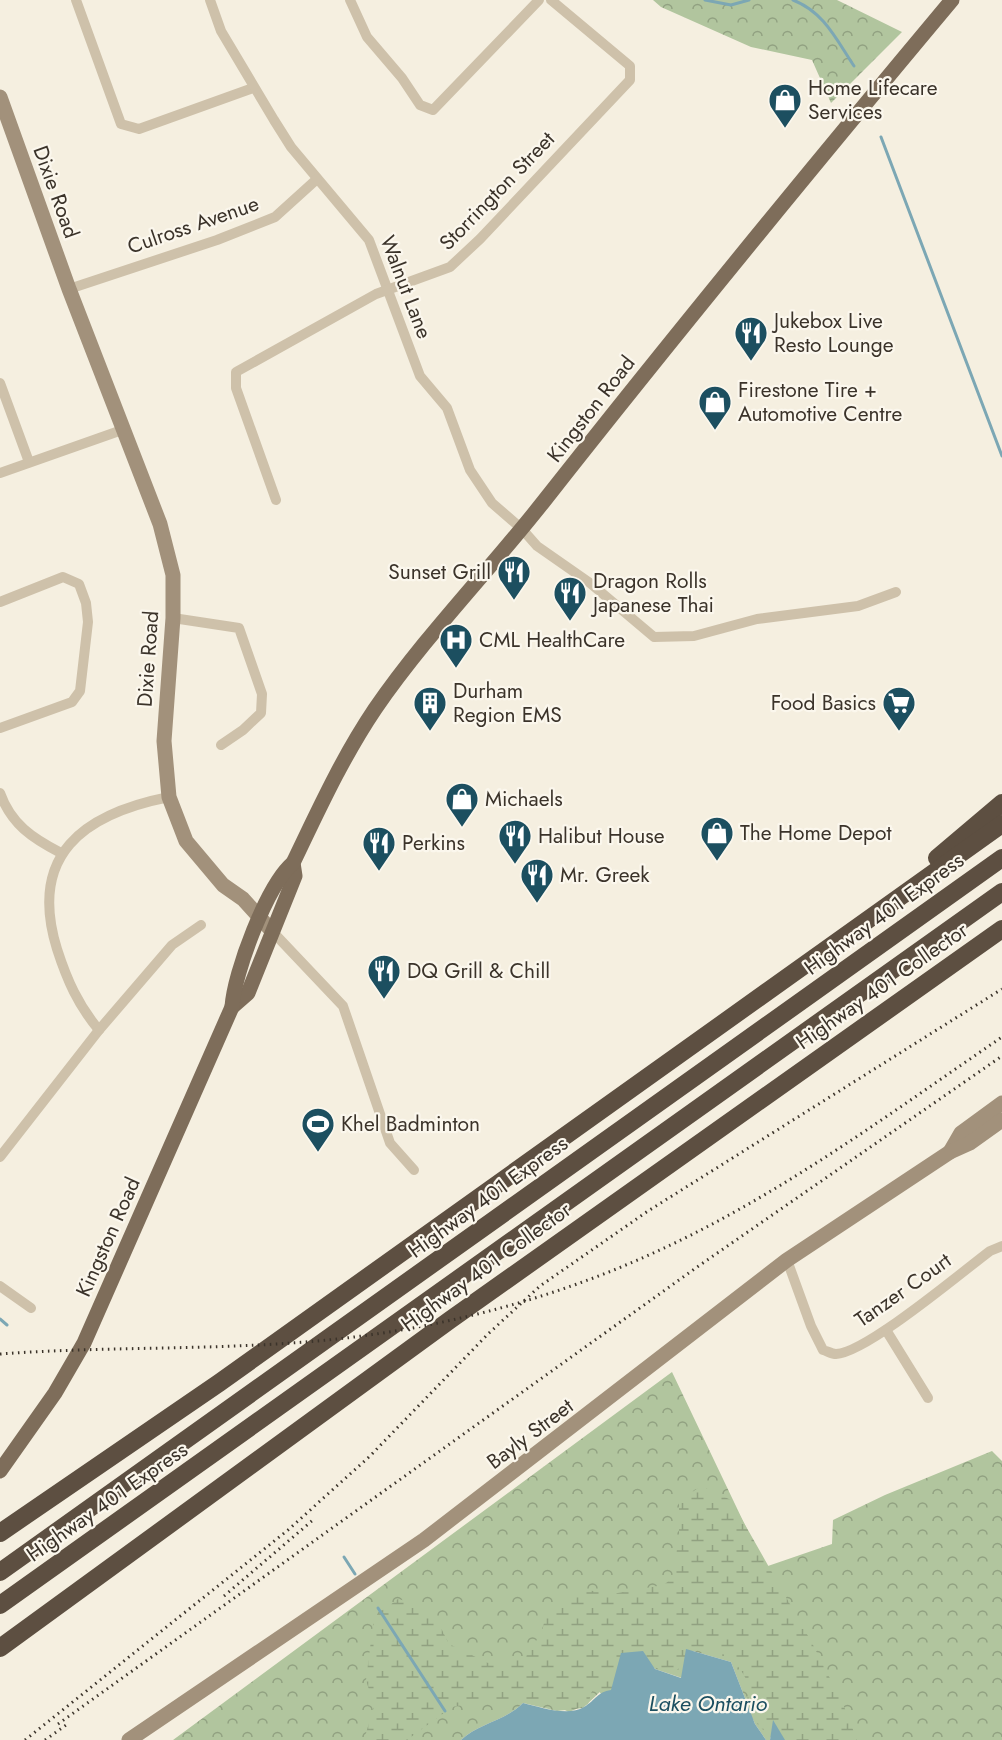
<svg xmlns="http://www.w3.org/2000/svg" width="1002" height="1740" viewBox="0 0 1002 1740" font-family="Jost,sans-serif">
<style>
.forest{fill:url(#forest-crowns)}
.wetland{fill:url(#wetland-marsh)}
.water{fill:#7ca7b4}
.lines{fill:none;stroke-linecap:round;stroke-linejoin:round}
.stream{stroke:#7ca7b4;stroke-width:3}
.street{stroke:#cec1aa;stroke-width:10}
.secondary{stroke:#a2917b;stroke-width:15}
.primary{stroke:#7e6d5a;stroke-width:15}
.highway{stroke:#5d4f41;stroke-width:18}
.rail{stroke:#3b332a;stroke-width:3;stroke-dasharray:1.5 4.5;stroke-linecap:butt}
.labels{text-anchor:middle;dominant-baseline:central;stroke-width:4.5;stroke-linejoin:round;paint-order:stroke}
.poi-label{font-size:21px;fill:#3b332a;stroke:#fbf7ed;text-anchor:start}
.street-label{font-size:21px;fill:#3b332a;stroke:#fbf7ed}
.water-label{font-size:22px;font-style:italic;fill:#1c4f60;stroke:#fbf7ed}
</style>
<defs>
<pattern id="forest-crowns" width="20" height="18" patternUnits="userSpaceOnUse" patternTransform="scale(1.5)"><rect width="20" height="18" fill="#b1c59e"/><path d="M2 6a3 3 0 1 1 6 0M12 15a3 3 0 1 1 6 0" fill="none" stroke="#91a181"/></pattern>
<pattern id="wetland-marsh" width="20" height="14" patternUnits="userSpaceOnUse" patternTransform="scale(1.5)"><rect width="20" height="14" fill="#b1c59e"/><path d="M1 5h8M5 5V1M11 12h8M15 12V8" fill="none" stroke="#91a181"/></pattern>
</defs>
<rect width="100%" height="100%" fill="#f5efe0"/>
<g class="forest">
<polygon points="653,0 837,0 902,32 831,103 812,60 751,47 661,7"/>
<path d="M 672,1372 L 765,1567 L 832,1544 L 833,1520 L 885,1495 L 992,1451 L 1002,1461 L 1002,1740 L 785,1740 L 773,1721 L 770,1740 L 766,1740 L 755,1724 L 731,1662 L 686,1649 L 682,1678 L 655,1669 L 643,1651 L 583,1708 L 557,1711 L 523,1703 C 505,1721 479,1723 461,1740 L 173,1740 Z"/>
</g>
<path class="wetland" d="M 701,1486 L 731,1500 L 812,1643 L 843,1704 L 857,1740 L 773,1740 L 743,1709 C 745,1703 749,1696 749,1690 C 746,1665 717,1644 693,1647 L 692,1665 L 674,1670 L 631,1665 L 613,1709 L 594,1685 L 588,1704 L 569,1712 L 554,1705 L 549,1699 L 493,1699 L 452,1707 L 407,1740 L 364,1740 L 374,1706 L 366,1680 L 374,1617 L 398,1599 L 417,1604 L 436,1618 L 449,1644 L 488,1663 L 526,1656 L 542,1632 L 546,1613 L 564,1596 L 587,1590 L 612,1594 L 663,1585 L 672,1579 L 679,1536 L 679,1501 Z"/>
<g class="water">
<path d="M 686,1649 L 731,1662 L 755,1724 L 766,1740 L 461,1740 C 479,1723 505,1721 523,1703 C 540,1707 568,1717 584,1707 C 596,1700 597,1692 611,1690 L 621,1653 L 643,1651 L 655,1669 L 681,1678 Z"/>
<polygon points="773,1720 785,1740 770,1740"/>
</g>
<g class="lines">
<g class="stream">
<polyline points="705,0 731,5 749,0"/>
<path d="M 793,0 C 824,12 836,39 854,66"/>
<polyline points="881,137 1002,456"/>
<polyline points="0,1319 7,1325"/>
<polyline points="344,1557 355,1574"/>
<polyline points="378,1608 445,1711"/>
</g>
<g class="street">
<polyline points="76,0 121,124 139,129 253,88"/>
<polyline points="210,0 221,31 274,120 291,147 369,240 420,376 447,408 470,470 492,503 522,529 537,546 590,583 654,637 694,636 757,619 858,606 896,592"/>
<polyline points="350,0 367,37 402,78 420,105 433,110 539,0"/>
<polyline points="69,289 217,240 275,217 317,179"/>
<polyline points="0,383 29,462"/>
<polyline points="0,473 122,430"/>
<polyline points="276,500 236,388 236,372 376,294 450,267 480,239 630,80 630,66 551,0"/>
<polyline points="0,602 63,577 79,584 86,603 88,622 80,691 72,702 0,728"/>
<polyline points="173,618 239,628 262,694 261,713 243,730 221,745"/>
<path d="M 0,793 C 11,824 32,838 61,853"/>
<polyline points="271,930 343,1006 390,1143 414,1170"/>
<path d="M 99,1030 C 78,1005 67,980 57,949 C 28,855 83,814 169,797"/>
<polyline points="0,1157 99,1030 172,945 201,925"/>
<path d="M 787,1260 L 811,1326 L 823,1350 C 827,1351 832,1354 836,1354 C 866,1353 962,1272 990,1251 L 1002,1246"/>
<polyline points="0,1286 31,1308"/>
<polyline points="886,1330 928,1398"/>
</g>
<g class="secondary">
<polyline points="0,97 69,289 160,524 173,575 173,618 164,741 169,797 186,841 223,885 243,899 271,930"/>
<polyline points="950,1152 961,1133 1002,1103"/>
<polyline points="129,1740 424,1540 787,1260 950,1152 970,1143 1002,1120"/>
</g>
<g class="primary">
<polyline points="232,1007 248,993 295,876 293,863"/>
<path d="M 0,1471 L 55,1393 L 84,1343 L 232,1007 C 234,973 267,885 293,863 C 318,811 342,758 375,709 C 426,635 489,571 544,501 C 677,332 814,165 952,0"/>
</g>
<g class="highway">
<polyline points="937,858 1002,803"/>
<polyline points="0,1533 219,1383 1002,824"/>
<polyline points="0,1572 1002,858"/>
<polyline points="0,1605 1002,892"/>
<polyline points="0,1648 450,1320 1002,929"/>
</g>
<g class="rail">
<path d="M 0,1354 C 120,1345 242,1352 362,1336 C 466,1322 568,1293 662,1249 C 783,1193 892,1112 1002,1037"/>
<polyline points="224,1596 313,1520"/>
<polyline points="58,1724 700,1265 1002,1056"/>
<polyline points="25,1740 288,1530 370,1456 488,1334 540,1286 648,1211 1002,989"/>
<polyline points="45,1740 69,1723"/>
</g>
</g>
<defs>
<g id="shop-pin" transform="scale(1.725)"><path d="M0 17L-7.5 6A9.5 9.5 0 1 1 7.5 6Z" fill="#1c4f60" stroke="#fbf7ed"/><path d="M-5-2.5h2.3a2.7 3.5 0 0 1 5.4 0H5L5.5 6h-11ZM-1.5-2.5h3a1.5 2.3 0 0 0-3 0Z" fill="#fff"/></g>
<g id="restaurant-pin" transform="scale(1.725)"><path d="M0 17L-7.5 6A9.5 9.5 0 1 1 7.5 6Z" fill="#1c4f60" stroke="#fbf7ed"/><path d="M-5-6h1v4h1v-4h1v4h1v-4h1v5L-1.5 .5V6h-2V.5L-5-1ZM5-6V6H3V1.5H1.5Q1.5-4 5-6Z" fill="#fff"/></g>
<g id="hospital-pin" transform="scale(1.725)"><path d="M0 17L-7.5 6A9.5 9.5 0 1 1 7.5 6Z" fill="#1c4f60" stroke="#fbf7ed"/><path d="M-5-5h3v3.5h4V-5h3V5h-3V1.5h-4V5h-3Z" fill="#fff"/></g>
<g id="building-pin" transform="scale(1.725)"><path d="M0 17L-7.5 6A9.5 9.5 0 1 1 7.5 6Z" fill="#1c4f60" stroke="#fbf7ed"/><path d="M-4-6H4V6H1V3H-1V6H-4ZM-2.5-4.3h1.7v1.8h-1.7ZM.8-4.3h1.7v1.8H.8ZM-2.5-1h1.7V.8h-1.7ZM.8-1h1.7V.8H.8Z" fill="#fff"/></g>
<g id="supermarket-pin" transform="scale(1.725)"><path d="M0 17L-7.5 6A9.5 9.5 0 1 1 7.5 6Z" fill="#1c4f60" stroke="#fbf7ed"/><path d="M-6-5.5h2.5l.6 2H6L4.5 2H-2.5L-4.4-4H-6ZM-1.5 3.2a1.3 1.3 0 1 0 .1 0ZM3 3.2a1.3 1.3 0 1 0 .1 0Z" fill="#fff"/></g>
<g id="stadium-pin" transform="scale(1.725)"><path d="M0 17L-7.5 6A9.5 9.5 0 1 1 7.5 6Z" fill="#1c4f60" stroke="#fbf7ed"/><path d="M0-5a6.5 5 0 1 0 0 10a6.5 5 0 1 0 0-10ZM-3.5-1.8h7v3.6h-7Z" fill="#fff"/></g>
</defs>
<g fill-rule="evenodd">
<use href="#shop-pin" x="785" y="100"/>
<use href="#restaurant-pin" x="751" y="333"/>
<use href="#shop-pin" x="715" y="402"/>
<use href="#restaurant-pin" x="514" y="572"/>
<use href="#restaurant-pin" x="570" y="593"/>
<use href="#hospital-pin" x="456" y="640"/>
<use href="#building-pin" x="430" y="703"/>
<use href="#supermarket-pin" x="899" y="703"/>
<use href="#shop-pin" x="462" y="799"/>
<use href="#shop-pin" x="717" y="833"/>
<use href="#restaurant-pin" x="515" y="836"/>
<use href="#restaurant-pin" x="379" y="843"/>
<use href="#restaurant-pin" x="537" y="875"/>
<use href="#restaurant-pin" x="384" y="971"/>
<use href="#stadium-pin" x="318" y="1124"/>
</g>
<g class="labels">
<g class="poi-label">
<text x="808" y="88">Home Lifecare<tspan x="808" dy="24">Services</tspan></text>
<text x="774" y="321">Jukebox Live<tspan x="774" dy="24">Resto Lounge</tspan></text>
<text x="738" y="390">Firestone Tire +<tspan x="738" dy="24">Automotive Centre</tspan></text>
<text x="491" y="572" text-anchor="end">Sunset Grill</text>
<text x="593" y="581">Dragon Rolls<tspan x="593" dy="24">Japanese Thai</tspan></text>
<text x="479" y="640">CML HealthCare</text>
<text x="453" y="691">Durham<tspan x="453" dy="24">Region EMS</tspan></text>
<text x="876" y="703" text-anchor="end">Food Basics</text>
<text x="485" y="799">Michaels</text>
<text x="740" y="833">The Home Depot</text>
<text x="538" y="836">Halibut House</text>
<text x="402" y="843">Perkins</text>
<text x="560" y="875">Mr. Greek</text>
<text x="407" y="971">DQ Grill &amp; Chill</text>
<text x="341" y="1124">Khel Badminton</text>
</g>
<g class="street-label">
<text transform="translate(497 191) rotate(-46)">Storrington Street</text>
<text transform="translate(56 192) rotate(70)">Dixie Road</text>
<text transform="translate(193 225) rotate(-19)">Culross Avenue</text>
<text transform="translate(406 287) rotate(69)">Walnut Lane</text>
<text transform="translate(591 409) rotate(-52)">Kingston Road</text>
<text transform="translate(148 659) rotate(-86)">Dixie Road</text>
<text transform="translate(884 914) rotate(-36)">Highway 401 Express</text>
<text transform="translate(882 986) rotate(-35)">Highway 401 Collector</text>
<text transform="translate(488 1197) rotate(-36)">Highway 401 Express</text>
<text transform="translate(108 1237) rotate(-66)">Kingston Road</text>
<text transform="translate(486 1267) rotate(-36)">Highway 401 Collector</text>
<text transform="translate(903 1290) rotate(-35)">Tanzer Court</text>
<text transform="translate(530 1434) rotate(-37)">Bayly Street</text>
<text transform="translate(107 1502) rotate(-35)">Highway 401 Express</text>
</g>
<g class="water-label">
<text x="708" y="1703">Lake Ontario</text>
</g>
</g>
</svg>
